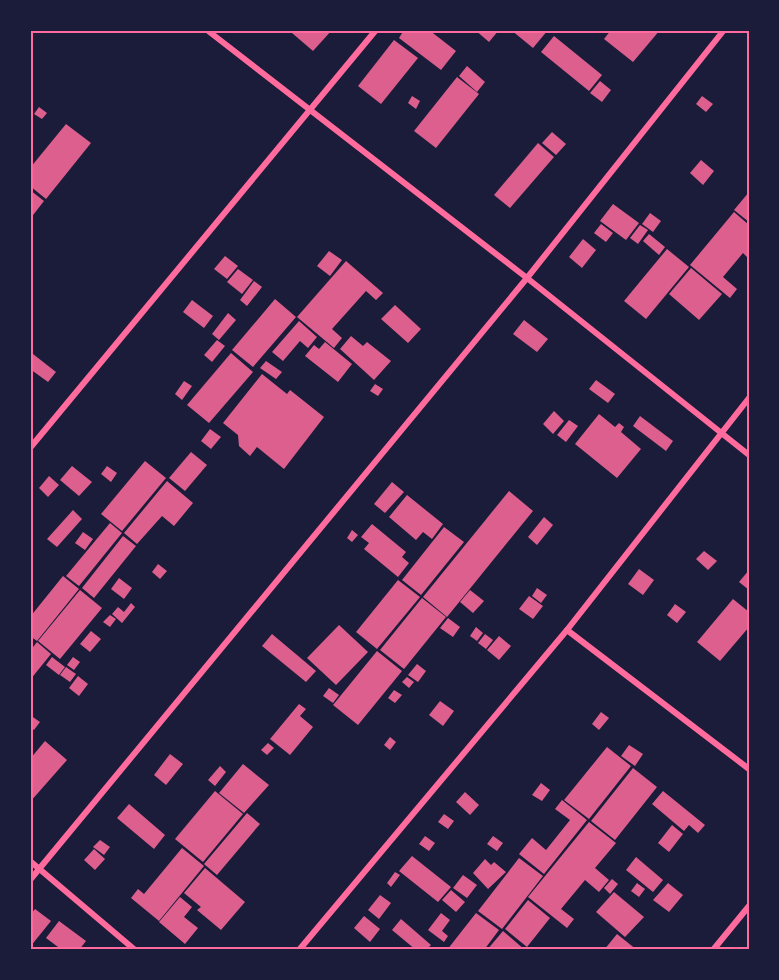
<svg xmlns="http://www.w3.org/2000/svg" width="779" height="980" viewBox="0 0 779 980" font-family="Poppins,sans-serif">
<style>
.building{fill:#dd5f8e}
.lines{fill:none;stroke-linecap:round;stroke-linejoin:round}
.minor{stroke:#ff6b9d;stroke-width:6}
.neatline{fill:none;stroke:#ff6b9d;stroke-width:2}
</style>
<rect width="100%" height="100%" fill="#1b1b3a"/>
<g class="building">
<polygon points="294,30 332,30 313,51 292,33"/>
<polygon points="404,30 429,30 456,51 441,70 399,38"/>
<polygon points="475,30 499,30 489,42"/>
<polygon points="511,30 548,30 533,48"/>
<polygon points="611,30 660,30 633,62 604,39"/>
<polygon points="554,36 602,75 589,91 541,52"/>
<polygon points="394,40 418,58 381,104 358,86"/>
<polygon points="467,66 485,82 477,92 459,76"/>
<polygon points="457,77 479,94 436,148 414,131"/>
<polygon points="600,81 611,90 602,102 590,93"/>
<polygon points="412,96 420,101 416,109 408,103"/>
<polygon points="702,96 713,104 706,112 696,104"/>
<polygon points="39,107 47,113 42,119 34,114"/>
<polygon points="66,124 91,143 46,199 30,186 30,168"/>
<polygon points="552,132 566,144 556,155 542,143"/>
<polygon points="538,143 554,157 510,208 494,195"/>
<polygon points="701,160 714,171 703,185 690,173"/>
<polygon points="30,190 44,201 30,219"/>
<polygon points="749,192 749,222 734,210"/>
<polygon points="613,204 639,223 626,240 600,221"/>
<polygon points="734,212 749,225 749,259 743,253 723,277 737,289 730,298 690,265"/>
<polygon points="650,213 661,221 653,232 642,224"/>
<polygon points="601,224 613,233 606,242 594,233"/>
<polygon points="640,225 648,230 638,244 630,238"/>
<polygon points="649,234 665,247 659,255 643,241"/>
<polygon points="583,239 596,250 582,268 569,257"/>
<polygon points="667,249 689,267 646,319 624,301"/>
<polygon points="329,251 342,260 330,276 317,266"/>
<polygon points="225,256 238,266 227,279 214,269"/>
<polygon points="346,261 383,293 376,300 366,291 332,329 342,338 334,348 297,317"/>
<polygon points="691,268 722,294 699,320 669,294"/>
<polygon points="238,269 253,280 242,294 227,282"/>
<polygon points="254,281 262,287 247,306 240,300"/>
<polygon points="275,299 296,317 253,367 232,350"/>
<polygon points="192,300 213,316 204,328 183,312"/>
<polygon points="395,305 421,329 408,343 381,319"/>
<polygon points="228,313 236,320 219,340 212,334"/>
<polygon points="524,320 548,339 537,352 513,334"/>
<polygon points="299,321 317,337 308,348 300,341 283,361 272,352"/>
<polygon points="351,336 363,346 367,342 391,361 374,380 340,349"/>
<polygon points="217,340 225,346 212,362 204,355"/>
<polygon points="325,342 352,364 338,382 305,356 314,345 319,349"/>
<polygon points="231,353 253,372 209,423 187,405"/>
<polygon points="33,354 56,372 48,382 30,369 30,359"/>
<polygon points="266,361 282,372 276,379 260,368"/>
<polygon points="262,374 287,394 290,390 324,417 284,469 257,447 250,456 239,446 238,435 223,423"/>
<polygon points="596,380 615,394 608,403 589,389"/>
<polygon points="184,381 192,386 182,400 175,394"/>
<polygon points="375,384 383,389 378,396 370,391"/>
<polygon points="554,411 564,421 553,434 543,424"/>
<polygon points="599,414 615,427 619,423 624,427 621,432 641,449 617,478 575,444"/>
<polygon points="640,416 673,441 666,451 633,426"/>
<polygon points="569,420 578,426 566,442 557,435"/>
<polygon points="210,429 221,437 211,449 201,441"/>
<polygon points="191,452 207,465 185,491 169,478"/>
<polygon points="145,461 166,478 122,531 101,514"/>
<polygon points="72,466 92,482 79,496 60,480"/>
<polygon points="107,466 117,473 111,482 101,474"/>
<polygon points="49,476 59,485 48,497 39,488"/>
<polygon points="167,481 193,503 174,526 162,516 137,544 124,533"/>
<polygon points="392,482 404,492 385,513 374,504"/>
<polygon points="509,491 533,511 447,617 423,597"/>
<polygon points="407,495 443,524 432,539 423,532 416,540 389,517"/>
<polygon points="73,510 82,519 57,547 47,539"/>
<polygon points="544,517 553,525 537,545 528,537"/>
<polygon points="110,523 122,533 79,586 66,576"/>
<polygon points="372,524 406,552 402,557 409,563 398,577 364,549 369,543 361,537"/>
<polygon points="444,527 464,542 421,595 402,580"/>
<polygon points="352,530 358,535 352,542 347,538"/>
<polygon points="83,532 93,539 85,550 75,543"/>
<polygon points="123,536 136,546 94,598 82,588"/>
<polygon points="704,551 717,561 708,570 696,559"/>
<polygon points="158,564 167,571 160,579 152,572"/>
<polygon points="639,569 654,580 643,595 628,584"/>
<polygon points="749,570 749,590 739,582"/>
<polygon points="63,576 79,589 37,641 30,636 33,625 30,617"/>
<polygon points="119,578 132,588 124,599 111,589"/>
<polygon points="398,580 420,597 377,649 356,632"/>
<polygon points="537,588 547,595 541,603 532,596"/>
<polygon points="80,590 102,608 60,659 38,641"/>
<polygon points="470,590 484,601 473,613 460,602"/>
<polygon points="529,596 543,606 533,619 519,609"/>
<polygon points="422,598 446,617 404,669 380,650"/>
<polygon points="733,599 749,612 749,627 720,661 697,642"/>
<polygon points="131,603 135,607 122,623 112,614 118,607 124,612"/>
<polygon points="675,604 686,612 677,623 667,615"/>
<polygon points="110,615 116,619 110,627 103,622"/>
<polygon points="448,618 460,627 453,637 440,628"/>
<polygon points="339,625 368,652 336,685 307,658"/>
<polygon points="476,627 483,633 477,641 470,636"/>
<polygon points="91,631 101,639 90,652 80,644"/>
<polygon points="272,634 316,671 306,682 262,646"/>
<polygon points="485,634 493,640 486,649 478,643"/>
<polygon points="499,636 511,646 499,660 487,650"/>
<polygon points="37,642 51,654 30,680 30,651"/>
<polygon points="377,651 402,671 358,725 333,705"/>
<polygon points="52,657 65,667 59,675 46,665"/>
<polygon points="73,657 80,662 74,670 67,665"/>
<polygon points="417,664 426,671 418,682 408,675"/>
<polygon points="66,667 76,674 70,682 60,675"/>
<polygon points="78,676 88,684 79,696 69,688"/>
<polygon points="407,677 414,682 409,688 402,682"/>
<polygon points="329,688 339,695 333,703 323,696"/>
<polygon points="394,690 402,695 395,703 388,698"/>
<polygon points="440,701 454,711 443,726 429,715"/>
<polygon points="299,704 306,709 300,716 313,727 290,755 270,739"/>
<polygon points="601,712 609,718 599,730 592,724"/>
<polygon points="30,715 40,722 34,730 30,727"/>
<polygon points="390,737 396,742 390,750 384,745"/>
<polygon points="45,741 67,760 30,802 30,759"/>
<polygon points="268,743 274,748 267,755 261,750"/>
<polygon points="629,745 643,754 635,766 621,756"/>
<polygon points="607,747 631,766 589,819 564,800"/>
<polygon points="170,754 183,764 166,785 154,775"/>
<polygon points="243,764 269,785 244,813 219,793"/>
<polygon points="220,766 226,772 215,786 208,780"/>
<polygon points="633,768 657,787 615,840 591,821"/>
<polygon points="541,783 550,790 542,801 532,795"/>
<polygon points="215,791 243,814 203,862 175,839"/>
<polygon points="663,791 705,825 698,833 689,825 684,831 652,804"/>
<polygon points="465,792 479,805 470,815 456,802"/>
<polygon points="562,800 587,820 544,874 519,854 532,838 546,850 570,820 555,809"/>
<polygon points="129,804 165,835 154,849 117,818"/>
<polygon points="247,813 260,824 217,875 204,864"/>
<polygon points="444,814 454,821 448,829 438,822"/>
<polygon points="589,822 616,843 595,868 609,880 599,892 585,880 561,909 574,919 567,928 528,897"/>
<polygon points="672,825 683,834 669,852 658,843"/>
<polygon points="425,836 435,843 429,851 419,844"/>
<polygon points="493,836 503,843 497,851 487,844"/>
<polygon points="100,840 110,847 104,855 93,847"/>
<polygon points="182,848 204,866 159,921 131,898 138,889 144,894"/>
<polygon points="94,849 105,859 95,870 84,860"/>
<polygon points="412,856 451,887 438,902 399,871"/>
<polygon points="636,857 663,880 653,892 626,870"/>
<polygon points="519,858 543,876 502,929 478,911"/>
<polygon points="485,859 491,865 494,862 506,872 488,889 473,873"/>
<polygon points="205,868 245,902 221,930 197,910 201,907 184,893"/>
<polygon points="395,872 400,875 391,887 387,883"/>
<polygon points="463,875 477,885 467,898 453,888"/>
<polygon points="612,879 618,884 610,894 604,888"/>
<polygon points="637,883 645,889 639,897 631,891"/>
<polygon points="668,883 683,895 669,912 653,900"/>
<polygon points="451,890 465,902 456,912 442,900"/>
<polygon points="614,892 644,917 625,937 596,912"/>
<polygon points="380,895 391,903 379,919 368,910"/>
<polygon points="180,897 192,907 184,917 198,928 185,944 159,922"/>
<polygon points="528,900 550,918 527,947 505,929"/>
<polygon points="35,909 51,921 30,947 30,915"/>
<polygon points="441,913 450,920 442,931 448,936 444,942 428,930"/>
<polygon points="476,913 499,930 484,950 447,950"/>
<polygon points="364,916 380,929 370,942 354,928"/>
<polygon points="401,919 431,945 426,950 416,950 392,930"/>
<polygon points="59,921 86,941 79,950 62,950 46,938"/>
<polygon points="503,931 525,950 487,950"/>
<polygon points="617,934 637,950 604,950"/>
</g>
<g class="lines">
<g class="minor">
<polyline points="207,30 527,278 749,455"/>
<polyline points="30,448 376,30"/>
<polyline points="567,630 749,769"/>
<polyline points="30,861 135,950"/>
<polyline points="30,880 527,278 724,30"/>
<polyline points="299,950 567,630 749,398"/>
<polyline points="713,950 749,906"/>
</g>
</g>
<rect width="779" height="980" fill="none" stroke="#1b1b3a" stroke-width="63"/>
<rect x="32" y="32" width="716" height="916" class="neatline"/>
</svg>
